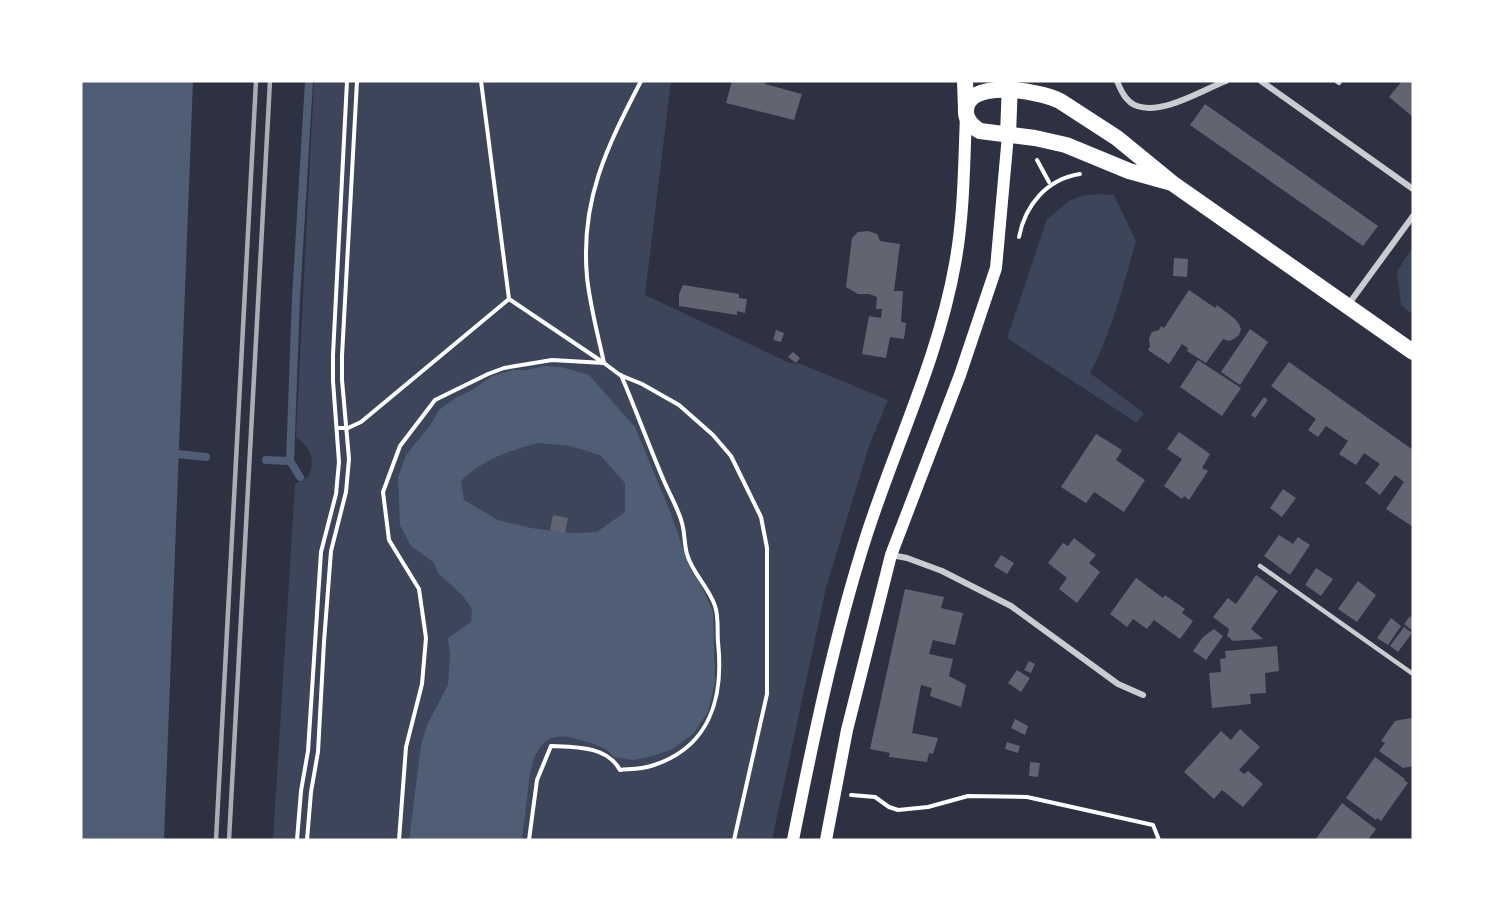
<svg xmlns="http://www.w3.org/2000/svg" width="1494" height="921" viewBox="0 0 1494 921" font-family="Overpass,sans-serif">
<style>
.green{fill:#3c4559}
.water{fill:#4f5d75;fill-rule:evenodd}
.lines{fill:none;stroke-linecap:round;stroke-linejoin:round}
.stream{stroke:#4f5d75;stroke-width:8}
.building{fill:#626471}
.path{stroke:#fff;stroke-width:4}
.service{stroke:#caccd0;stroke-width:4.5}
.minor{stroke:#caccd0;stroke-width:6}
.secondary{stroke:#fff;stroke-width:12}
.trunk{stroke:#fff;stroke-width:16}
.rail{stroke:#abadb3;stroke-width:4.5}
</style>
<rect width="100%" height="100%" fill="#2d3142"/>
<g class="green">
<path d="M 314,81 L 671,81 L 645,295 L 790,363 L 801,364 L 888,400 L 869,446 L 826,588 L 772,840 L 273,840 L 295,484 L 308,477 C 316,460 311,448 296,437 Z"/>
<path d="M 1097,194 L 1114,195 L 1136,241 C 1123,286 1112,332 1090,373 L 1144,413 L 1137,423 L 1007,338 L 1047,219 L 1069,201 L 1081,196 Z"/>
<polygon points="1413,247 1413,310 1410,313 1401,305 1397,271"/>
</g>
<g class="water">
<polygon points="81,81 193,81 164,840 81,840"/>
<path d="M 543,366 L 561,367 L 589,375 L 635,427 L 671,514 L 689,566 L 703,589 L 713,612 L 715,682 L 708,712 L 694,733 L 673,749 L 653,756 L 633,760 L 614,757 C 605,746 591,743 577,739 C 530,725 530,775 526,807 C 525,818 523,829 522,840 L 409,840 L 421,745 L 427,725 L 448,685 L 450,655 L 448,638 L 471,622 L 472,609 L 463,596 L 439,574 L 433,562 L 411,546 L 400,525 L 398,477 L 406,455 L 431,424 L 439,410 L 457,397 L 472,390 L 492,376 L 513,370 L 527,370 ZM 538,443 L 570,446 L 600,455 L 625,483 L 625,512 L 597,532 L 571,533 L 531,528 L 498,520 L 464,500 L 461,481 C 485,458 507,452 538,443 Z"/>
</g>
<g class="lines">
<g class="stream">
<polyline points="169,453 206,457"/>
<polyline points="266,460 290,461 296,298 309,81"/>
<polyline points="290,461 300,477"/>
</g>
</g>
<g class="building">
<polygon points="732,81 766,81 765,84 802,94 794,120 726,103"/>
<polygon points="1402,81 1413,81 1413,117 1389,97"/>
<polygon points="1205,104 1378,226 1363,246 1190,125"/>
<polygon points="868,231 877,234 880,241 900,244 894,291 903,291 901,322 906,323 904,339 890,337 886,358 862,354 869,316 881,318 882,309 876,309 877,297 869,294 858,294 846,287 852,238 858,232"/>
<polygon points="1174,258 1188,259 1187,277 1173,276"/>
<polygon points="683,285 739,294 739,298 747,299 745,313 737,311 737,315 679,306 679,294"/>
<polygon points="1189,290 1215,308 1217,305 1235,319 1239,324 1241,329 1239,335 1234,339 1229,341 1223,339 1206,363 1187,351 1188,348 1182,344 1169,364 1148,350 1150,346 1149,338 1152,332 1159,330 1161,326 1164,328"/>
<polygon points="1250,329 1268,342 1240,385 1221,372"/>
<polygon points="776,330 784,333 781,342 773,340"/>
<polygon points="793,352 800,358 796,363 788,357"/>
<polygon points="1198,360 1241,388 1222,416 1180,387"/>
<polygon points="1289,362 1413,450 1413,527 1386,509 1404,482 1395,475 1380,495 1365,483 1380,464 1364,453 1356,465 1339,454 1348,441 1326,426 1318,437 1308,430 1316,419 1271,386"/>
<polygon points="1264,397 1268,400 1255,418 1251,415"/>
<polygon points="1179,432 1210,454 1202,468 1208,471 1189,500 1184,496 1182,499 1164,486 1182,459 1167,449"/>
<polygon points="1096,434 1122,450 1116,460 1145,480 1124,512 1094,492 1086,503 1061,487"/>
<polygon points="1283,489 1296,498 1282,517 1270,508"/>
<polygon points="553,515 568,518 565,533 550,530"/>
<polygon points="1279,535 1293,544 1298,537 1310,545 1290,575 1264,556"/>
<polygon points="1074,538 1096,555 1089,563 1100,572 1077,603 1059,589 1067,578 1048,563 1063,543 1068,546"/>
<polygon points="1001,555 1014,563 1007,574 994,566"/>
<polygon points="1316,568 1333,579 1321,596 1305,585"/>
<polygon points="1256,575 1278,591 1251,629 1263,639 1233,641 1227,636 1229,629 1213,617 1228,598 1236,604"/>
<polygon points="1136,578 1163,598 1165,595 1185,609 1182,613 1193,621 1180,639 1154,620 1147,629 1133,619 1127,627 1110,614"/>
<polygon points="1358,581 1376,595 1357,622 1338,609"/>
<polygon points="905,589 944,597 941,608 963,613 955,645 933,640 929,654 953,659 949,676 966,685 961,707 930,696 932,688 921,685 912,733 938,738 933,754 929,753 927,762 889,757 890,753 870,749"/>
<polygon points="1410,616 1413,618 1413,631 1404,624"/>
<polygon points="1391,618 1401,626 1388,645 1377,638"/>
<polygon points="1404,627 1412,633 1398,652 1390,646"/>
<polygon points="1214,629 1223,636 1206,660 1193,651 1203,637"/>
<polygon points="1277,646 1279,671 1265,673 1266,693 1250,694 1251,704 1212,708 1209,673 1221,672 1220,659 1226,658 1225,651"/>
<polygon points="1029,661 1035,664 1031,673 1024,670"/>
<polygon points="1017,670 1030,678 1021,692 1008,683"/>
<polygon points="1411,718 1413,720 1413,766 1403,768 1379,751 1385,743 1381,741 1395,721"/>
<polygon points="1015,719 1028,726 1025,735 1011,728"/>
<polygon points="1240,729 1260,747 1239,770 1244,774 1248,771 1263,784 1243,807 1222,790 1214,799 1184,772 1221,731 1231,740"/>
<polygon points="1007,742 1020,746 1018,753 1005,749"/>
<polygon points="1375,757 1405,779 1404,780 1408,783 1381,821 1377,818 1376,820 1346,798"/>
<polygon points="1030,762 1040,763 1038,777 1029,776"/>
<polygon points="1342,803 1376,829 1368,840 1315,840"/>
</g>
<g class="lines">
<g class="path">
<polyline points="481,81 509,299"/>
<path d="M 641,81 C 607,147 580,200 587,277 C 590,306 598,335 604,363 L 620,375 L 642,384 L 679,405 L 713,435 L 731,456 L 761,517 L 767,548 L 767,694 L 734,840"/>
<polyline points="1037,160 1049,182"/>
<path d="M 1019,237 C 1025,205 1047,179 1080,174"/>
<polyline points="338,428 348,428 361,422 509,299 604,363 552,360 504,368 488,374 435,400 400,446 383,492 389,540 419,589 426,638 422,684 406,747 399,840"/>
<polyline points="851,795 875,797 889,807 898,810 928,807 968,796 1027,797 1153,825 1159,840"/>
<polyline points="297,840 301,791 308,751 321,552 336,494 339,462 333,381 333,355 347,81"/>
<polyline points="307,840 311,792 318,752 324,642 331,551 346,492 349,459 342,380 342,356 357,81"/>
<path d="M 529,840 L 537,780 L 551,746 C 576,747 607,746 620,770 C 630,769 642,769 651,766 C 710,748 724,698 718,642 C 717,631 719,617 715,606 C 709,587 692,573 687,554 C 684,544 685,533 682,523 C 678,508 670,495 664,481 C 649,446 636,410 621,375"/>
</g>
<g class="service">
<polyline points="1336,81 1339,83 1340,81"/>
<polyline points="1260,566 1413,674"/>
</g>
<g class="minor">
<path d="M 1117,81 C 1121,91 1126,102 1137,106 C 1163,115 1202,90 1226,81"/>
<polyline points="1261,81 1413,189"/>
<polyline points="1348,305 1413,216"/>
<polyline points="891,555 907,558 942,571 1011,606 1118,684 1143,695"/>
</g>
<g class="secondary">
<path d="M 793,840 C 813,740 834,638 865,540 C 894,448 938,360 955,264 C 964,216 964,164 966,115"/>
<polyline points="826,840 847,730 891,555 960,375 996,268 1008,135"/>
</g>
<g class="trunk">
<polyline points="965,81 966,109"/>
<polyline points="1008,135 1010,82"/>
<path d="M 1172,183 L 1129,171 L 1066,145 L 1035,138 L 980,131 C 973,127 967,122 966,113 C 963,77 1041,91 1060,101 L 1117,138 L 1172,183 L 1413,352"/>
</g>
<g class="rail">
<polyline points="216,840 256,81"/>
<polyline points="229,840 270,81"/>
</g>
</g>
<rect width="1494" height="921" fill="none" stroke="#ffffff" stroke-width="165"/>
</svg>
